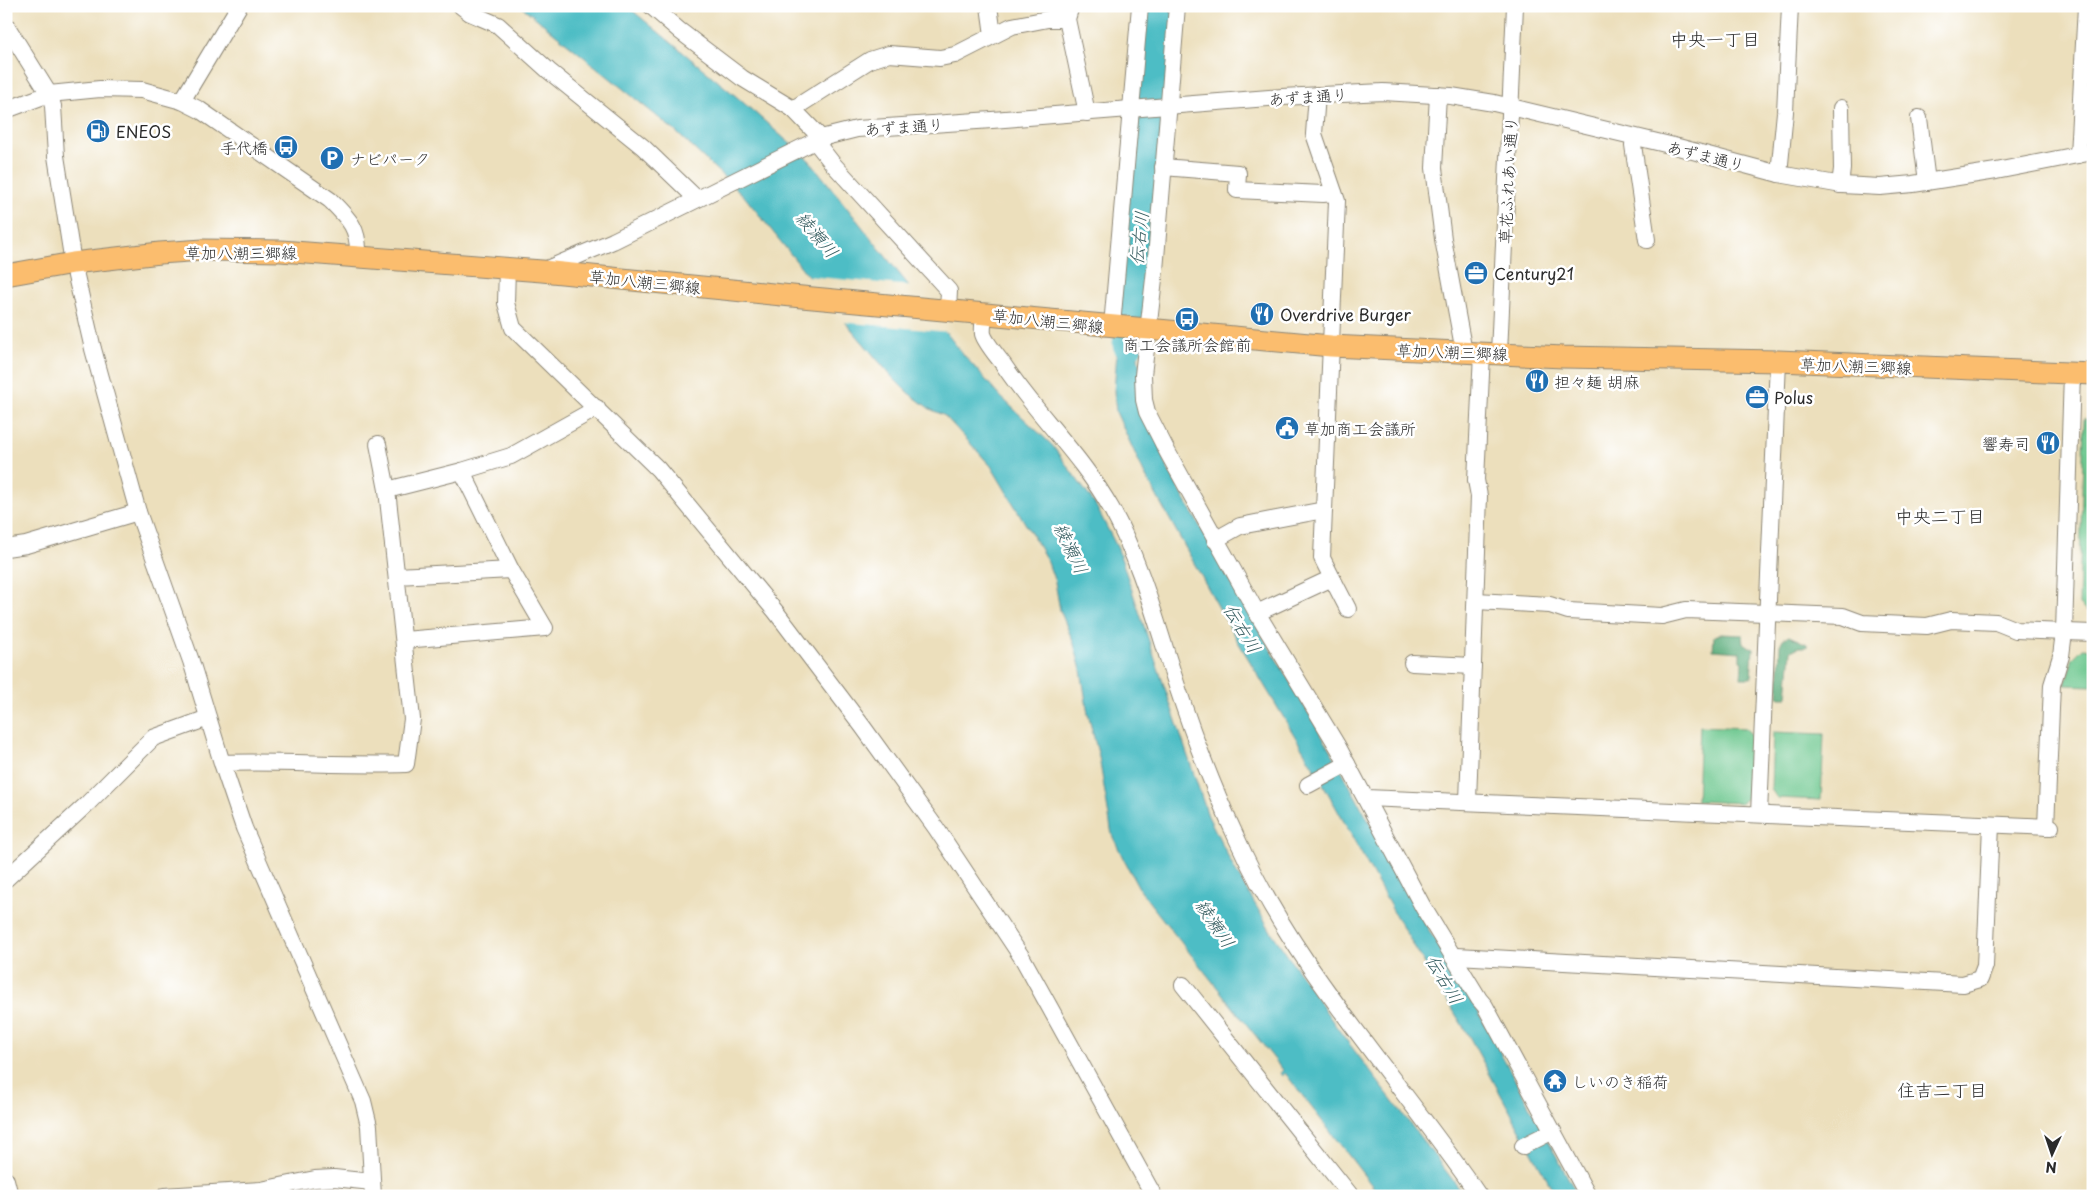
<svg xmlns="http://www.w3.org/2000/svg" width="2099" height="1202" viewBox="0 0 2099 1202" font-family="'Playpen Sans','Klee One',sans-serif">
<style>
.green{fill:#6ec890;stroke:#4c7a5e}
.forest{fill:#5aac7a;stroke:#426c52}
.water{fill:#4ebdc5;stroke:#3c7478}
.pier{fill:#ecdfbc}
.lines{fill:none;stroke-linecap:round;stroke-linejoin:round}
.river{stroke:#4ebdc5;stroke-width:31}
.minor-casing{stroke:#8c8574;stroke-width:18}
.major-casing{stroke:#8c8574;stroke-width:23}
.minor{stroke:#fff;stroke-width:16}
.major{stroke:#fbbd6e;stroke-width:21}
.labels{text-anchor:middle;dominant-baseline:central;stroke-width:5;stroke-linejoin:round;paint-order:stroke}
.street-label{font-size:16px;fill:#2b2b2b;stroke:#fff}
.poi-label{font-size:16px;fill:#2b2b2b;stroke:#fff;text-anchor:start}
.neighbourhood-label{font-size:18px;fill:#2b2b2b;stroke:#fff}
.water-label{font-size:18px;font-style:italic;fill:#375e61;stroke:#fff}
</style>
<rect width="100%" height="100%" fill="#fff"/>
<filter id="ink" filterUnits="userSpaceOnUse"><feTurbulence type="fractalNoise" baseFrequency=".02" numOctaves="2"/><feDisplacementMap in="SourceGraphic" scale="10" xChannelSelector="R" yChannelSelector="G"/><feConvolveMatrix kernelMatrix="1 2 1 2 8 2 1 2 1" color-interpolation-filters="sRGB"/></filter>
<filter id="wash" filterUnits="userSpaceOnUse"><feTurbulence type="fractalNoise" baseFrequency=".0096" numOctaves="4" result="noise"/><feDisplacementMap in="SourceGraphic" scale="20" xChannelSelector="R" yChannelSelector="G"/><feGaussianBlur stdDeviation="1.12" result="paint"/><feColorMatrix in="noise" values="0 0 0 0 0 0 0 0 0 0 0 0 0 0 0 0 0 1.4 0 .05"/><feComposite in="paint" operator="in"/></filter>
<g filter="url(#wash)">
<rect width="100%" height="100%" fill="#ecdfbc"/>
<g class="green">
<polygon points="2084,419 2093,419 2093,612 2086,611 2079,605"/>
<polygon points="2083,648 2093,649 2093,686 2065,685 2073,658"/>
<polygon points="1700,726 1746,728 1753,738 1750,796 1741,803 1697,801"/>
<polygon points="1773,732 1824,734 1821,800 1777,798 1771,789"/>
</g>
<g class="forest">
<polygon points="1721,634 1743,635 1744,643 1753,649 1751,678 1741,678 1742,662 1740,661 1740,652 1713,650 1714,636"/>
<polygon points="1789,636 1807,644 1807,647 1799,647 1791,651 1787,697 1778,697 1780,645 1783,639"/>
</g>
<g class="water">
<polygon points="521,6 627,6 737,97 810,161 963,354 1001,397 1052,445 1095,504 1118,549 1208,816 1235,870 1272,933 1338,1029 1465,1196 1380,1196 1285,1073 1282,1076 1280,1073 1283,1070 1153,907 1140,890 1124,860 1112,835 1099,757 1088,714 1081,670 1074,644 1060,610 1055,582 1047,560 991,466 945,416 930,409 907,392 893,378 846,323 744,196 675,131"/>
<polygon points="1121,301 1143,303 1138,358 1165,464 1236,591 1335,758 1412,902 1479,1013 1578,1196 1556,1196 1470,1038 1397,918 1317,773 1234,635 1144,473 1116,412 1114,391"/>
</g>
<g class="pier">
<polygon points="806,276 912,286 949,332 842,322"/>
<polygon points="1120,308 1143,310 1140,350 1116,348"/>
</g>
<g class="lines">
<polyline class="river" points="1128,344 1136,271 1160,6"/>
</g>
</g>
<g filter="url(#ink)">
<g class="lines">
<g class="minor-casing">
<g id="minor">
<polyline points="461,6 470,13 498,25 549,71 643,147 697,199"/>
<polyline points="651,6 680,31 742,78 793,109 821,138"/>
<polyline points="989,6 993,35"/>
<polyline points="1071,6 1067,19 1087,113"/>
<polyline points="1177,6 1155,270 1143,375 1144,400 1147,412 1168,453 1257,613"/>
<polyline points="6,25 49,94 53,106 56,156 73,263 93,349 138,512 191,661 222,763 244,828 363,1101 369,1126 373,1196"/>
<polyline points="1317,95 1314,134 1337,201 1322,558 1332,578 1257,613 1338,747 1423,907 1479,999 1485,1006 1588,1196"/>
<polyline points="1438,95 1434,168 1443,239 1464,352"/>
<polyline points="182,101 239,6"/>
<polyline points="793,109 870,60 889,54 940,58 955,55 1012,26 1048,19 1067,19"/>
<path d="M 6,110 L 49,94 L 100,89 L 142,90 L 182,101 L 200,110 L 330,200 C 349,219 359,228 358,255"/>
<polyline points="1919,118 1927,182"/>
<polyline points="1634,137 1633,145 1647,240"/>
<polyline points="815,141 833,164 949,291 948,310"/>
<polyline points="2078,155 2086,6"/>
<polyline points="1163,167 1238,173 1237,190 1323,194 1334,193"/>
<polyline points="1779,174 1785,112 1790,6"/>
<polyline points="1840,185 1842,169 1841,108"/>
<polyline points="507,268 506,303 513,328 658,469 776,612 863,727 936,828 1023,959 1154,1196"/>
<polyline points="542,271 613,241 821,138 857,129 992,120 1282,97 1383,92 1451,96 1494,103 1678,147 1779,174 1842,185 1880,187 1913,184 1996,171 2093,152"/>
<path d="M 984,314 C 984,320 982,329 983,334 C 985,342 998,357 1003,364 C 1036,414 1081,455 1111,508 C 1142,564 1157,626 1177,686 C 1194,738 1214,790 1237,839 C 1296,971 1398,1077 1479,1196"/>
<polyline points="1112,326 1140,6"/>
<polyline points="1499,353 1515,6"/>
<polyline points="378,444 387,490"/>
<polyline points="1215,540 1240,526 1324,510"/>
<polyline points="6,548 26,545 138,512"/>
<polyline points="397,576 511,570"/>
<polyline points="1332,578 1348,609"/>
<polyline points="1476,601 1550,605 1568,611 1662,616 1686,610 1843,616 1862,623 1927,626 1951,620 1996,622 2016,630 2093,633"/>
<polyline points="404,640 545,628 511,570 462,471"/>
<polyline points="1412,663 1473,666"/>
<path d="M 222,763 C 283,761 345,766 406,764 L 412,719 L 387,490 L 462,471 L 511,456 L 597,408"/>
<polyline points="1308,785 1347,764"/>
<polyline points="1366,798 2051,827"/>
<polyline points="1468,801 1479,496 1476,480 1482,353"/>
<polyline points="1759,814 1778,361"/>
<polyline points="2046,827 2052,685 2061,656 2064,632 2072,373"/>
<polyline points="6,879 88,803 153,738 208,718"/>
<polyline points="1453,957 1457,956 1963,984 1980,979 1985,966 1991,825"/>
<polyline points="1183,985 1351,1196"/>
<polyline points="1523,1146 1553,1131"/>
<polyline points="6,1180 10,1196"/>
<polyline points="164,1196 261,1190 315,1179 334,1178 372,1182"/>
</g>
</g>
<g class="major-casing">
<polyline id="major" points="6,275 73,263 160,253 203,250 281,251 542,271 802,297 1331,346 1563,357 1778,361 2093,374"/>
</g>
<use href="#minor" class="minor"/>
<use href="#major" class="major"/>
</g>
</g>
<defs>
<g id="fuel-disc" transform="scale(1.25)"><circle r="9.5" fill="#1f6fb2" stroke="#fff"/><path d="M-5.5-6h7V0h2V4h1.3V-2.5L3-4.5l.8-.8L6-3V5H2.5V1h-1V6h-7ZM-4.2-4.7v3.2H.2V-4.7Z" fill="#fff"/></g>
<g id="bus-disc" transform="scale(1.25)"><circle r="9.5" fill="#1f6fb2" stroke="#fff"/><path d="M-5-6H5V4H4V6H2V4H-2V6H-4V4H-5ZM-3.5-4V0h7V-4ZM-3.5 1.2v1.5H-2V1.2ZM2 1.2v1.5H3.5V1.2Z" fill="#fff"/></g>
<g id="parking-disc" transform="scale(1.25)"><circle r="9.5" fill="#1f6fb2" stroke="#fff"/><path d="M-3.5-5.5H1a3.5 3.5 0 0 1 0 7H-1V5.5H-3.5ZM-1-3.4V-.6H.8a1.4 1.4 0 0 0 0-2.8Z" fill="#fff"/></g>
<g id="office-disc" transform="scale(1.25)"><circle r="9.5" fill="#1f6fb2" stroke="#fff"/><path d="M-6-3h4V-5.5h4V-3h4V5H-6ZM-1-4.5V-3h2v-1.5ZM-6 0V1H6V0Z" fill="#fff"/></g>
<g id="restaurant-disc" transform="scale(1.25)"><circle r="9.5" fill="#1f6fb2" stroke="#fff"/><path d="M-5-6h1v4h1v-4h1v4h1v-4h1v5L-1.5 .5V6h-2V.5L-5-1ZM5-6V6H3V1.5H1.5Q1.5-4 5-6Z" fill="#fff"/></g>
<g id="civic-disc" transform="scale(1.25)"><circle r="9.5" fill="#1f6fb2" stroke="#fff"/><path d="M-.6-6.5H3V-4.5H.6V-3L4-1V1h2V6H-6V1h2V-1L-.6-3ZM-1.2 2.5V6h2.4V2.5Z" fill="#fff"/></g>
<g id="temple-disc" transform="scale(1.25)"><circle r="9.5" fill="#1f6fb2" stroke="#fff"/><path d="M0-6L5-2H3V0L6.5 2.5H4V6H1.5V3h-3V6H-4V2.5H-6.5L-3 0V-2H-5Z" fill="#fff"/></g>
</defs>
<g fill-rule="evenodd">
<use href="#fuel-disc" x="98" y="131"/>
<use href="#bus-disc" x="286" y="147"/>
<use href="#parking-disc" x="332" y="158"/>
<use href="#office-disc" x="1476" y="273"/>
<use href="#restaurant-disc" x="1262" y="314"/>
<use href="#bus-disc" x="1187" y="319"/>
<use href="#restaurant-disc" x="1537" y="381"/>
<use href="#office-disc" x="1757" y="397"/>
<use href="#civic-disc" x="1287" y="428"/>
<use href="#restaurant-disc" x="2048" y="443"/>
<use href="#temple-disc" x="1555" y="1081"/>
</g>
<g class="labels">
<g class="street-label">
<text transform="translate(1308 96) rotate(-4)">あずま通り</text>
<text transform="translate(904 126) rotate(-4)">あずま通り</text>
<text transform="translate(1706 155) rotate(14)">あずま通り</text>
<text transform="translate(1507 180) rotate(-87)">草花ふれあい通り</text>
<text x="241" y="252">草加八潮三郷線</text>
<text transform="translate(645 281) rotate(6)">草加八潮三郷線</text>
<text transform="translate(1048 320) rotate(6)">草加八潮三郷線</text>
<text transform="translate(1452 351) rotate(2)">草加八潮三郷線</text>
<text transform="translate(1856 365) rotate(2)">草加八潮三郷線</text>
</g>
<g class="poi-label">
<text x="116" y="131">ENEOS</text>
<text x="268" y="147" text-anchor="end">手代橋</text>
<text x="350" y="158">ナビパーク</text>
<text x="1494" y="273">Century21</text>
<text x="1280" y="314">Overdrive Burger</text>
<text x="1187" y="344" text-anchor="middle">商工会議所会館前</text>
<text x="1554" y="381">担々麺 胡麻</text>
<text x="1774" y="397">Polus</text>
<text x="1304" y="428">草加商工会議所</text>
<text x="2030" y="443" text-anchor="end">響寿司</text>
<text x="1572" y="1081">しいのき稲荷</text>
</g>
<g class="neighbourhood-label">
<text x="1715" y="38">中央一丁目</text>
<text x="1940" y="515">中央二丁目</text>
<text x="1942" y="1089">住吉二丁目</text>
</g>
<g class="water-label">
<text transform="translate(818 234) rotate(50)">綾瀬川</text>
<text transform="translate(1138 238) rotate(-84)">伝右川</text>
<text transform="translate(1072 548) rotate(65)">綾瀬川</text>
<text transform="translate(1243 628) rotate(59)">伝右川</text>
<text transform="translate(1216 923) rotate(56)">綾瀬川</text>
<text transform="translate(1445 979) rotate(59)">伝右川</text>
</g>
</g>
<rect width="2099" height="1202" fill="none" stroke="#fff" stroke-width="25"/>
<g transform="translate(2052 1154) rotate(183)" stroke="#ffffff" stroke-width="4" paint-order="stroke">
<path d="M0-4L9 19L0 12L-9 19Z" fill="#2b2b2b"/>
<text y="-8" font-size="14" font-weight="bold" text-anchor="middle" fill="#2b2b2b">N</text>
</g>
</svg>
